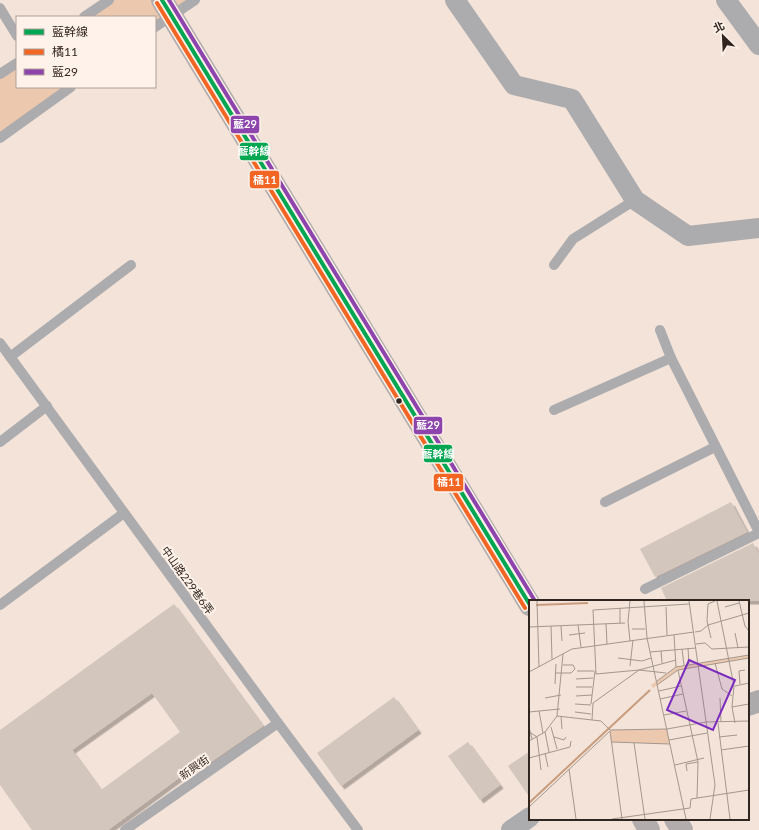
<svg xmlns="http://www.w3.org/2000/svg" width="759" height="830" viewBox="0 0 759 830" font-family="Lato,'Noto Sans TC',sans-serif">
<style>
.green{fill:#ecc8ae}
.building{fill:#d2c6bd;fill-rule:evenodd;filter:url(#shadow)}
.lines{fill:none;stroke-linecap:round;stroke-linejoin:round}
.lane{stroke:#acabae;stroke-width:10}
.street{stroke:#acabae;stroke-width:20}
.secondary{stroke:#adaaac;stroke-width:22}
.primary{stroke:#b2acad;stroke-width:22}
.bus-1-casing{stroke:#fef2ea;stroke-width:7}
.bus-2-casing{stroke:#fef2ea;stroke-width:7}
.bus-3-casing{stroke:#fef2ea;stroke-width:7}
.bus-1{stroke:#00a651;stroke-width:4}
.bus-2{stroke:#f26522;stroke-width:4}
.bus-3{stroke:#8e44ad;stroke-width:4}
.bus-dot{fill:#31261f;stroke:#fef2ea;stroke-width:1.5}
.labels{text-anchor:middle;dominant-baseline:central;stroke-width:4;stroke-linejoin:round;paint-order:stroke}
.street-label{font-size:11px;fill:#31261f;stroke:#fef2ea}
.inset-river{fill:none;stroke:#c89c7d;stroke-width:2}
.inset-road{fill:none;stroke:#a5978e;stroke-width:1}
.view{fill:#7b2cbf;fill-opacity:0.15;stroke:#7b2cbf;stroke-width:2}
.inset-edge{fill:none;stroke:#31261f;stroke-width:2}
.line-badge{stroke:#fef2ea;stroke-width:1.5}
.badge-label{font-size:11px;text-anchor:middle;font-weight:bold;fill:#fff}
</style>
<defs>
<filter id="shadow"><feDropShadow dx="3.5" dy="3.5" stdDeviation="0" flood-color="#0004"/></filter>
</defs>
<rect width="100%" height="100%" fill="#f3e3d8"/>
<g class="green">
<polygon points="109,0 195,0 155,27 155,17 84,17"/>
<polygon points="17,63 17,87 71,87 0,138 0,74"/>
</g>
<g class="building">
<polygon points="731,502 747,532 655,577 640,549"/>
<polygon points="753,543 759,554 759,601 667,601 661,588"/>
<path d="M 174,604 L 263,726 L 205,766 L 202,761 L 108,830 L 32,830 L 0,785 L 0,730 ZM 152,693 L 180,732 L 101,790 L 72,750 Z"/>
<polygon points="394,697 418,730 341,786 317,753"/>
<polygon points="468,742 500,785 480,800 448,756"/>
<polygon points="530,751 530,798 508,766"/>
</g>
<g class="lines">
<g class="lane">
<polyline points="0,8 17,36"/>
<polyline points="84,17 109,0"/>
<polyline points="155,27 195,0"/>
<polyline points="0,74 17,63"/>
<polyline points="0,138 71,87"/>
<polyline points="554,265 573,239 635,200"/>
<polyline points="660,330 671,358 759,532"/>
<polyline points="0,343 278,723 358,830"/>
<polyline points="10,357 131,265"/>
<polyline points="554,410 671,358"/>
<polyline points="0,442 47,406"/>
<polyline points="605,502 715,447"/>
<polyline points="645,589 759,533"/>
<polyline points="0,605 124,513"/>
<polyline points="125,830 278,723"/>
</g>
<g class="street">
<polyline points="455,0 514,85 572,99 635,200 688,236 759,228"/>
<polyline points="726,0 759,45"/>
<polyline points="511,830 530,817"/>
</g>
<polyline class="secondary" points="748,705 759,701"/>
<g class="primary">
<polyline points="162,0 530,605"/>
<polyline points="643,819 649,830"/>
<polyline points="675,819 682,830"/>
</g>
<g class="bus-1-casing">
<polyline id="bus-1" points="162,0 530,605"/>
</g>
<g class="bus-2-casing">
<polyline id="bus-2" points="157,3 525,608"/>
</g>
<g class="bus-3-casing">
<polyline id="bus-3" points="169,0 535,601"/>
</g>
<use href="#bus-1" class="bus-1"/>
<use href="#bus-2" class="bus-2"/>
<use href="#bus-3" class="bus-3"/>
</g>
<circle class="bus-dot" cx="399" cy="401" r="3.5"/>
<g class="labels">
<g class="street-label">
<text transform="translate(188 580) rotate(54)">中山路229巷6弄</text>
<text transform="translate(194 767) rotate(-35)">新興街</text>
</g>
</g>
<g transform="translate(529 600)">
<rect width="220" height="220" fill="#f3e3d8"/>
<path d="M 220,55 L 220,58 L 149,70 L 124,88 L 122,85 L 147,67 ZM 138,129 L 141,144 L 82,142 L 81,130 Z" fill="#ecc8ae"/>
<path class="inset-river" d="M 7,5 L 59,3M 0,203 L 121,90"/>
<path class="inset-road" d="M 8,1 L 10,67M 101,1 L 99,21 L 101,41M 115,1 L 118,38 L 157,219M 160,1 L 186,185 L 181,219M 188,1 L 205,86 L 203,107 L 206,123M 210,1 L 216,26 L 220,31M 137,7 L 138,35M 196,7 L 210,3M 91,23 L 91,8M 77,24 L 78,44M 49,25 L 52,47M 22,26 L 23,59M 32,26 L 33,41M 0,27 L 96,23M 103,29 L 116,29M 166,32 L 172,31 L 179,25 L 220,13M 206,33 L 209,48M 40,35 L 56,33M 145,35 L 147,67M 182,38 L 178,21 L 179,4 L 186,1M 167,44 L 176,43 L 183,49 L 220,47M 159,48 L 160,64M 153,49 L 155,65M 132,51 L 133,63M 121,52 L 167,48M 89,58 L 113,61 L 122,58M 147,60 L 110,70 L 67,74 L 64,10 L 160,4M 186,63 L 193,89 L 203,96M 101,66 L 104,40M 149,70 L 169,162 L 168,198M 48,71 L 65,71M 0,72 L 43,49 L 165,32M 27,73 L 42,73 L 46,69 L 44,65 L 34,65M 47,79 L 64,78M 128,81 L 147,67 L 220,55M 26,84 L 27,64M 211,84 L 210,71 L 216,70M 128,85 L 149,70 L 220,58M 206,86 L 220,83M 47,87 L 63,87M 130,91 L 152,86M 47,96 L 63,95M 16,98 L 32,95M 191,98 L 192,122M 131,99 L 154,94M 46,104 L 62,105M 62,104 L 66,71M 203,107 L 220,104M 10,111 L 14,133M 0,112 L 31,109M 46,112 L 62,114M 135,115 L 157,111M 28,116 L 72,121 L 81,130M 32,116 L 33,129M 63,120 L 64,103 L 110,70 L 137,73M 189,123 L 201,219M 0,127 L 3,139M 22,127 L 28,149M 81,130 L 138,129 L 177,122 L 220,121M 81,131 L 93,219M 16,132 L 20,152M 2,133 L 8,137 L 12,170M 25,137 L 35,140 L 37,137M 190,137 L 208,135M 140,140 L 178,133M 0,141 L 16,132 L 28,116 L 34,54M 82,142 L 141,144M 105,143 L 116,219M 192,150 L 220,146M 16,153 L 19,167M 0,158 L 41,147 L 42,141M 146,165 L 175,158M 40,169 L 47,219M 158,171 L 157,164 L 169,162M 0,207 L 81,131M 83,219 L 161,208 L 162,199 L 220,190"/>
<path class="view" d="M 160,60 L 206,80 L 184,130 L 138,110 Z"/>
<rect width="220" height="220" class="inset-edge"/>
</g>
<g class="line-badge">
<rect x="230" y="115" width="30" height="19" rx="4" fill="#8e44ad"/>
<rect x="239" y="142" width="30" height="19" rx="4" fill="#00a651"/>
<rect x="249" y="170" width="31" height="19" rx="4" fill="#f26522"/>
<rect x="413" y="416" width="30" height="19" rx="4" fill="#8e44ad"/>
<rect x="423" y="444" width="30" height="19" rx="4" fill="#00a651"/>
<rect x="433" y="473" width="31" height="19" rx="4" fill="#f26522"/>
</g>
<g class="badge-label">
<text x="245" y="128">藍29</text>
<text x="254" y="155">藍幹線</text>
<text x="265" y="184">橘11</text>
<text x="428" y="429">藍29</text>
<text x="438" y="458">藍幹線</text>
<text x="449" y="486">橘11</text>
</g>
<rect x="16" y="16" width="140" height="72" fill="#fef2ea" stroke="#aca099"/>
<rect x="24" y="29" width="20" height="6" fill="#00a651" stroke="#aca099"/>
<text x="52" y="36" font-size="12" fill="#31261f">藍幹線</text>
<rect x="24" y="49" width="20" height="6" fill="#f26522" stroke="#aca099"/>
<text x="52" y="56" font-size="12" fill="#31261f">橘11</text>
<rect x="24" y="69" width="20" height="6" fill="#8e44ad" stroke="#aca099"/>
<text x="52" y="76" font-size="12" fill="#31261f">藍29</text>
<g transform="translate(723 36) rotate(336)" stroke="#fef2ea" stroke-width="3" paint-order="stroke">
<path d="M0-3L7 15L0 10L-7 15Z" fill="#31261f"/>
<text y="-6" font-size="11" font-weight="bold" text-anchor="middle" fill="#31261f">北</text>
</g>
</svg>
